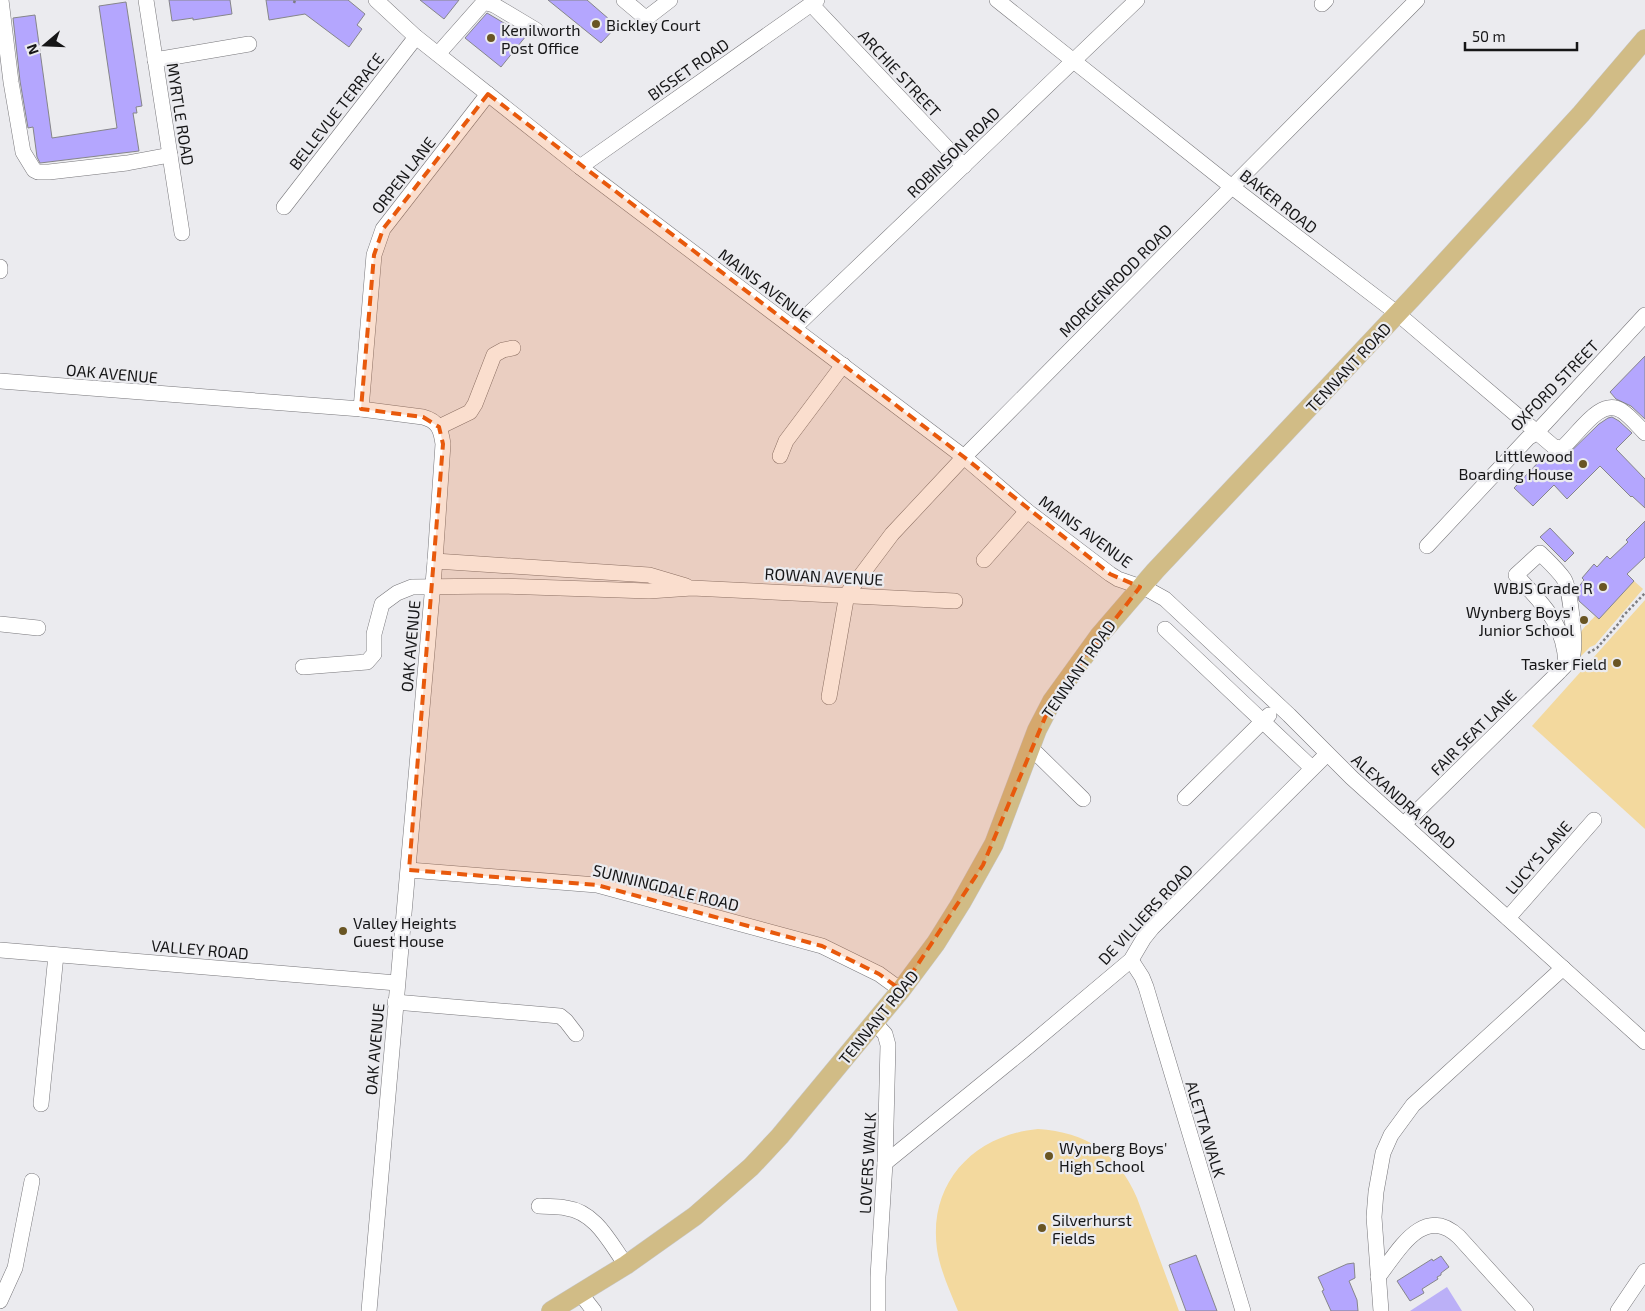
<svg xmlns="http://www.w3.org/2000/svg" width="1645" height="1311" viewBox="0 0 1645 1311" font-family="'Exo 2',sans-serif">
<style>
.green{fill:#f3d99e}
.water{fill:#bbb0f7}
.building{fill:#b4a6fe;stroke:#86868a}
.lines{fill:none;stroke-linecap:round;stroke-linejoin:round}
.minor-casing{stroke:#77767a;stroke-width:16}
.major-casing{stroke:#c7c7c7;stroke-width:20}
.path{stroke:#7c7c7f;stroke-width:2.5;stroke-dasharray:2.5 2.5;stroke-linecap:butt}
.minor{stroke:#fff;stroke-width:15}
.major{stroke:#d1bc86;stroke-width:19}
.marked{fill:#e8590c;fill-opacity:0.2;stroke:#e8590c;stroke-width:4;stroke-dasharray:10 6;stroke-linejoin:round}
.poi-dot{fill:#695523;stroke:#ebebef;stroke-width:2}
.labels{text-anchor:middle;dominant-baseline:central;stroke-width:4.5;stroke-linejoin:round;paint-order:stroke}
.poi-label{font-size:16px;fill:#161617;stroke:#ebebef;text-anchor:start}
.street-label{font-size:16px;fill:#161617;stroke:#ebebef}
</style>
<rect width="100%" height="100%" fill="#ebebef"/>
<g class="green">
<path d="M 1634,581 L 1643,589 L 1595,645 L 1590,647 L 1581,656 C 1581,650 1579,646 1579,640 C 1578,631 1590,622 1595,616 L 1599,619 Z"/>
<polygon points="1645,600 1645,829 1532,726"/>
<path d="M 1038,1129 C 1086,1132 1118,1153 1137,1198 L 1179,1311 L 958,1311 C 950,1291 940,1270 937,1249 C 928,1183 974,1135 1038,1129 Z"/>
</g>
<polygon class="water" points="1447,1287 1462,1311 1410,1311"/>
<g class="building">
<polygon points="169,0 230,0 232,14 193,20 193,18 172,21"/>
<polygon points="266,0 348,0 365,14 357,25 362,29 349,47 305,14 269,20"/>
<polygon points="420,0 459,0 444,19"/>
<polygon points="548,0 587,0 617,26 601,43"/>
<polygon points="126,2 142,106 136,107 137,113 133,113 139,151 40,163 37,157 33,127 28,128 20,81 13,18 35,15 52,138 117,128 99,6"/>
<polygon points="487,13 526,36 501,67 465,38"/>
<polygon points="1645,356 1645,419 1631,406 1616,399 1610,392"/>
<polygon points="1612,417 1619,421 1632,433 1616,449 1645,479 1645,508 1632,496 1631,497 1600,466 1567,499 1554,485 1533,506 1514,488 1547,453 1555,457 1560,462 1599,424 1608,418"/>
<polygon points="1645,521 1645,557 1627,574 1634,581 1599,619 1579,601 1577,589 1584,580 1582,578 1594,564 1597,567 1607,556 1610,559 1628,542 1626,540"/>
<polygon points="1550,528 1574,553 1565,562 1540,537"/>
<polygon points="1196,1255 1217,1311 1186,1311 1169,1265"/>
<polygon points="1441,1256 1449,1267 1441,1273 1441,1275 1437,1277 1438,1279 1422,1289 1424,1293 1410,1301 1397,1281 1432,1259 1433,1261"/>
<polygon points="1354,1263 1355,1278 1349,1281 1357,1300 1358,1311 1331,1311 1322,1291 1324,1290 1318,1277 1347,1264"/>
</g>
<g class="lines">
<g class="minor-casing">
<g id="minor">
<polyline points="1,0 11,82 23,152 34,170 38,172 49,172 127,163 170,155"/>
<polyline points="146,0 182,233"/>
<polyline points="376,0 416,37 580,167 964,457 1027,511 1110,574 1118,579 1147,589 1165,599 1289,715 1352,778 1645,1042"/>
<polyline points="624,0 643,16 648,17 670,0"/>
<path d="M 997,0 L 1232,187 L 1398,314 L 1553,446 L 1558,448 L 1563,447 C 1578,435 1600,396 1622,411 C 1630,416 1638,426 1645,433"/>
<polyline points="811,4 964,166"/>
<polyline points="1322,4 1326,0"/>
<polyline points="438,54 484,2 494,5 536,30"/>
<polyline points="155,60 249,44"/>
<polyline points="580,167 817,0"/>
<polyline points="284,207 416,37"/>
<polyline points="0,267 0,271"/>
<polyline points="794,328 1137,0"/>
<path d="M 0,381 L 361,409 L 423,417 C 438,421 441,429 443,444 L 435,561 L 369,1311"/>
<polyline points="361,409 374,255 383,229 488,94"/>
<polyline points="439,427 470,412 475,404 494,355 503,350 513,348"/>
<polyline points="780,456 786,441 843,365"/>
<polyline points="1427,546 1528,438 1536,433 1645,315"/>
<polyline points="984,560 1027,511"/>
<polyline points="435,561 649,575 686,586"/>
<polyline points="0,624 38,628"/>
<polyline points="1165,629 1312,768"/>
<polyline points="303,667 367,662 374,654 374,634 382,604 397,593 412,587 500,586 649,591 692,588 955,601"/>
<polyline points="829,697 847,594 892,534 964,457 1417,0"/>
<polyline points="1030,747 1083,799"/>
<polyline points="1185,798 1269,715"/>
<path d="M 1404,824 L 1559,672 C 1563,667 1569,663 1572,657 C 1577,648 1570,588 1564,579 C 1558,570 1548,561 1540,553 L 1516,575 C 1543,605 1564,622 1566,664"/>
<polyline points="409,870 597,885 822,946 879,974 901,990"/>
<polyline points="1508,918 1594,820"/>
<polyline points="0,950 397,983"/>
<polyline points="1131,960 1142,977 1146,987 1243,1311"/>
<polyline points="395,1002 560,1016 566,1021 576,1034"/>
<polyline points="874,1022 885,1034 888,1045 885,1163 878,1277 878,1311"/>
<polyline points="41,1104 56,955"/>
<polyline points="885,1163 1024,1050 1131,960 1144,938 1152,928 1327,754"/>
<path d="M 539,1206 C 548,1207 557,1206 566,1208 C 596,1212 610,1243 626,1265"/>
<path d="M 1378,1277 C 1398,1252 1423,1203 1459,1237 L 1526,1311"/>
<polyline points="580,1293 594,1311"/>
<polyline points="0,1301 15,1268 32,1181"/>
<polyline points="1381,1311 1374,1217 1376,1192 1383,1153 1391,1135 1413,1105 1563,968"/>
<polyline points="1618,1311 1645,1271"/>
</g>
</g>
<g class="major-casing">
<polyline id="major" points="551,1311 626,1265 695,1216 751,1167 780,1136 901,990 936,943 961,903 994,844 1037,730 1052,701 1099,636 1155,571 1413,297 1581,114 1645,39"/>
</g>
<g class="path">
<polyline points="294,3 295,0"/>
<polyline points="1588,653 1597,648 1620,622 1623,616 1645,593"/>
</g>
<use href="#minor" class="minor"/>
<use href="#major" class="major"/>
</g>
<path class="marked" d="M 488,94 L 964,457 L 1110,574 L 1140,587 L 1052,701 L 983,865 L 901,990 L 879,974 L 822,946 L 597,885 L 409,870 L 443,444 L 439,427 L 423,417 L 361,409 L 374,255 L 383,229 Z"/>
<g class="poi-dot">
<circle cx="596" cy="24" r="5"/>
<circle cx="491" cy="38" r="5"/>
<circle cx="1583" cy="464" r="5"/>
<circle cx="1603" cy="587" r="5"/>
<circle cx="1584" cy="620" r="5"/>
<circle cx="1617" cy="663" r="5"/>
<circle cx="343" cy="931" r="5"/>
<circle cx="1049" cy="1156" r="5"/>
<circle cx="1042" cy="1228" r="5"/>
</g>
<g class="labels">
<g class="poi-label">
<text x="606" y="24">Bickley Court</text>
<text x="501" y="29">Kenilworth<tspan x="501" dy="18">Post Office</tspan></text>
<text x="1573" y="455" text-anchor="end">Littlewood<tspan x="1573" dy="18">Boarding House</tspan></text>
<text x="1593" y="587" text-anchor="end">WBJS Grade R</text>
<text x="1574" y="611" text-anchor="end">Wynberg Boys'<tspan x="1574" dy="18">Junior School</tspan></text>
<text x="1607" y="663" text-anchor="end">Tasker Field</text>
<text x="353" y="922">Valley Heights<tspan x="353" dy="18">Guest House</tspan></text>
<text x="1059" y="1147">Wynberg Boys'<tspan x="1059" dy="18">High School</tspan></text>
<text x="1052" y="1219">Silverhurst<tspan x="1052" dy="18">Fields</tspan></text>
</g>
<g class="street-label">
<text transform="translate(688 69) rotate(-35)">BISSET ROAD</text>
<text transform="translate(900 73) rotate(47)">ARCHIE STREET</text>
<text transform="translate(336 111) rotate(-52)">BELLEVUE TERRACE</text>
<text transform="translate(181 114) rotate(81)">MYRTLE ROAD</text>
<text transform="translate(953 152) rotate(-44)">ROBINSON ROAD</text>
<text transform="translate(403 175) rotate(-52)">ORPEN LANE</text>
<text transform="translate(1279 201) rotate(38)">BAKER ROAD</text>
<text transform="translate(1115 280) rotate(-45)">MORGENROOD ROAD</text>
<text transform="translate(765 285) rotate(37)">MAINS AVENUE</text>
<text transform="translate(1348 367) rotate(-47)">TENNANT ROAD</text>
<text transform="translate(112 373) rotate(5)">OAK AVENUE</text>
<text transform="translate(1554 385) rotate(-46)">OXFORD STREET</text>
<text transform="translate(1086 531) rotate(36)">MAINS AVENUE</text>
<text transform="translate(824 576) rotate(3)">ROWAN AVENUE</text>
<text transform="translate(410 646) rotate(-85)">OAK AVENUE</text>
<text transform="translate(1078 669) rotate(-55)">TENNANT ROAD</text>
<text transform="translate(1473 732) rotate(-45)">FAIR SEAT LANE</text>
<text transform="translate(1404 801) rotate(42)">ALEXANDRA ROAD</text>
<text transform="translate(1538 857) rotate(-49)">LUCY'S LANE</text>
<text transform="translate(666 887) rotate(14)">SUNNINGDALE ROAD</text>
<text transform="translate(1145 914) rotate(-47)">DE VILLIERS ROAD</text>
<text transform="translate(200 949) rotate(5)">VALLEY ROAD</text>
<text transform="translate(878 1017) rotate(-51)">TENNANT ROAD</text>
<text transform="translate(374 1049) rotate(-85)">OAK AVENUE</text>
<text transform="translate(1206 1129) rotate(73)">ALETTA WALK</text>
<text transform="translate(867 1163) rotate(-87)">LOVERS WALK</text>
</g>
</g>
<g transform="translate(45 45) rotate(251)" stroke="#ebebef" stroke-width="4" paint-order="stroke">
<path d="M0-4L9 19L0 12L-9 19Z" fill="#161617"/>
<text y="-8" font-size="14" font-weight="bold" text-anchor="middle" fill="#161617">N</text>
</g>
<path d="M1465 42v8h112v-8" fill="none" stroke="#161617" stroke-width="2.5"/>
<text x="1472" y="42" font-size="15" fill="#161617" stroke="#ebebef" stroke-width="4" paint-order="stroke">50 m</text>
</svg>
